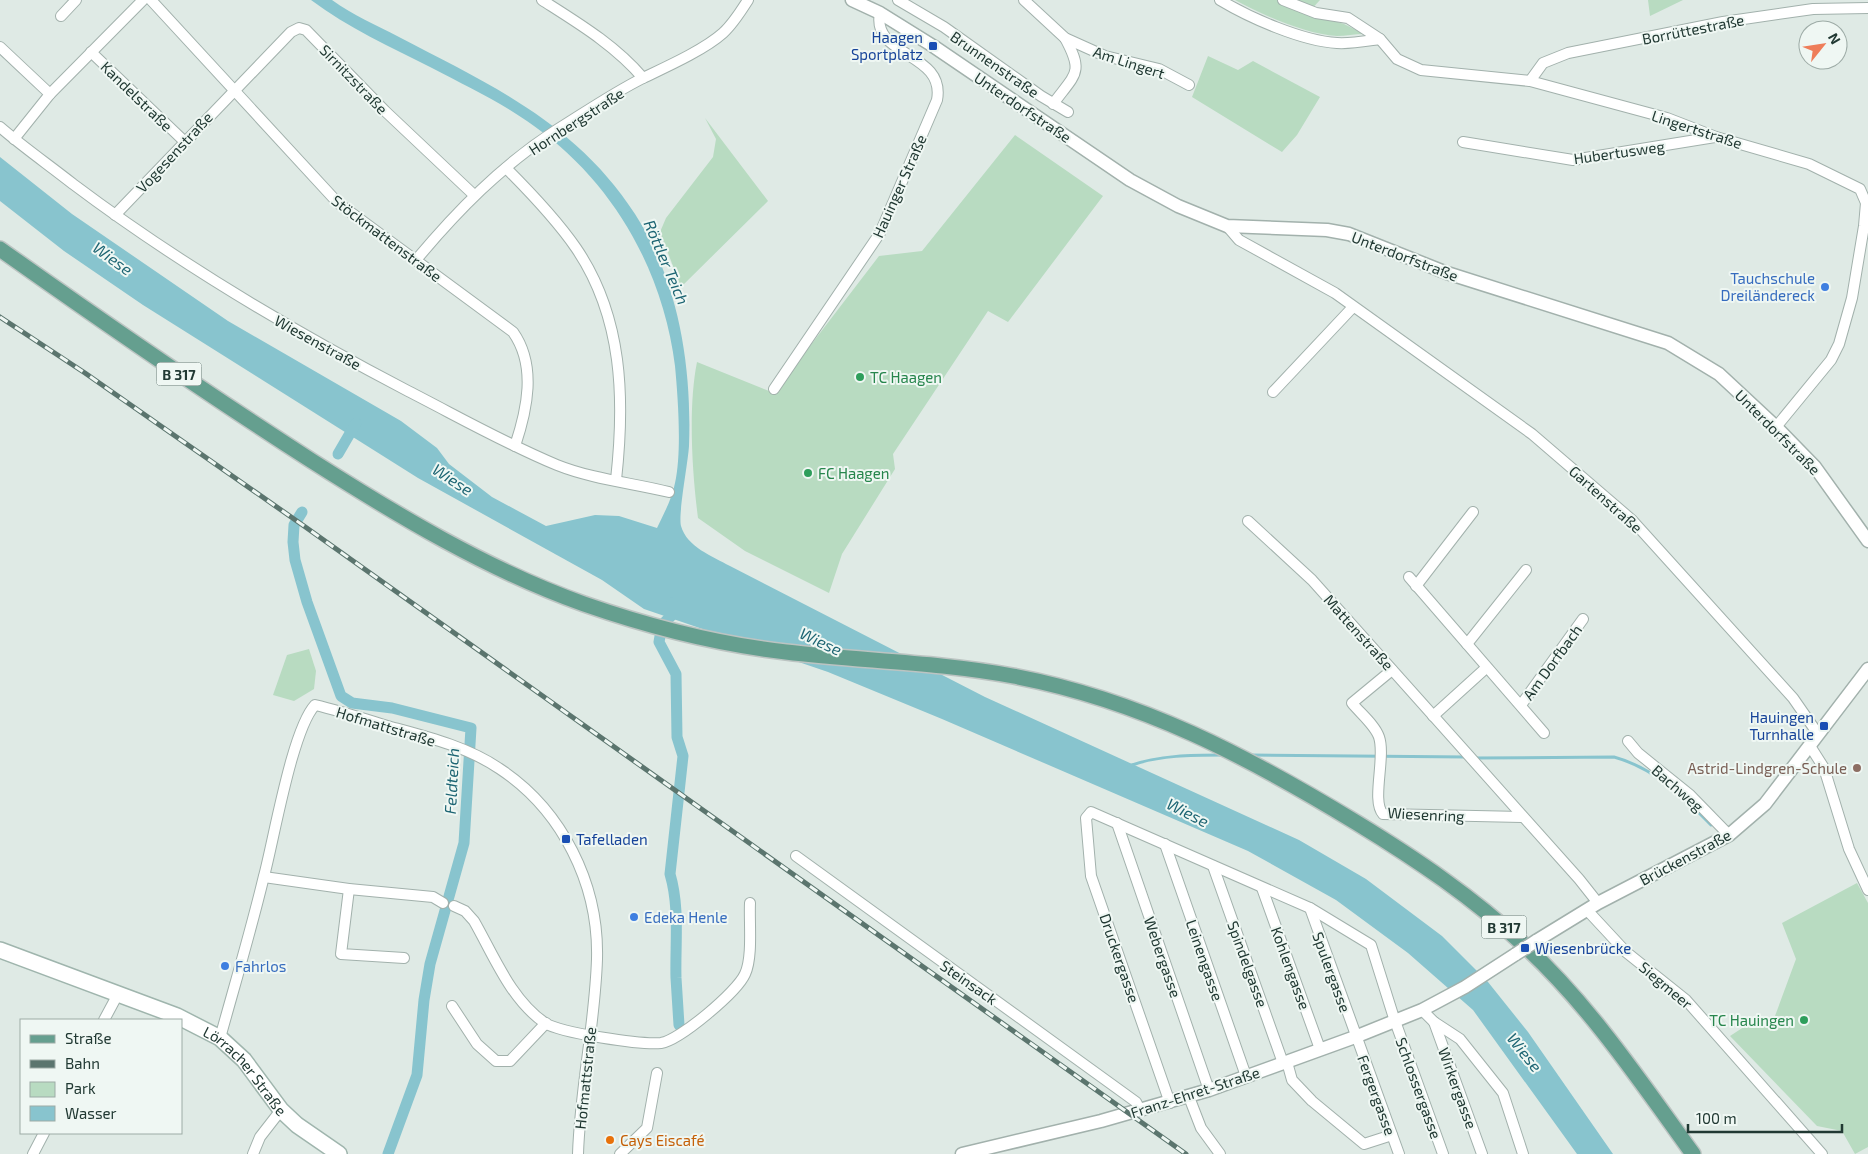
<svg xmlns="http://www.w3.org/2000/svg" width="1868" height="1154" viewBox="0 0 1868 1154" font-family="'Exo 2',sans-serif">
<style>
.green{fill:#b8dbc1}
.water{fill:#88c4ce}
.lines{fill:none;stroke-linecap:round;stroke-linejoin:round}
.stream{stroke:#88c4ce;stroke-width:3}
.canal{stroke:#88c4ce;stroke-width:11}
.minor-casing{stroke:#a2b1ac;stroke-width:12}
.tertiary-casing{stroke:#a2b1ac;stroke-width:15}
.secondary-casing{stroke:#9fb5ad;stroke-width:18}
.primary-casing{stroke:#bcc4c2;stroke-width:18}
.minor{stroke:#fff;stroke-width:10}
.tertiary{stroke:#fff;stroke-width:12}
.secondary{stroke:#fff;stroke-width:15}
.primary{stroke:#659f8f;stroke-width:15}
.rail-casing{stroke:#5b756e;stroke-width:5}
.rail{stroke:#eff7f3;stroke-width:3;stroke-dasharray:9;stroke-linecap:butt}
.tertiary-bridge-casing{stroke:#a2b1ac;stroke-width:15;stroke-linecap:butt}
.tertiary-bridge{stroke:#fff;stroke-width:12}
.transit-dot{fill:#1a4fb4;stroke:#eff7f3;stroke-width:2}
.shop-dot{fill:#3f7fe0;stroke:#eff7f3;stroke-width:2}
.leisure-dot{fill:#2e9e5b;stroke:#eff7f3;stroke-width:2}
.education-dot{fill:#8d6e63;stroke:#eff7f3;stroke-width:2}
.food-dot{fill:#e8710a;stroke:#eff7f3;stroke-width:2}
.labels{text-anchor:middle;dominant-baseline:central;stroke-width:4;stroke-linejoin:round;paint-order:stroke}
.shield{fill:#eff7f3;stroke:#5f726d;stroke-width:1}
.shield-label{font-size:14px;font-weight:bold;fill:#213933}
.street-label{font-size:15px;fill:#213933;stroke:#eff7f3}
.transit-label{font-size:15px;fill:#164399;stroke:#eff7f3;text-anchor:end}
.shop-label{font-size:15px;fill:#366cbe;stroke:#eff7f3;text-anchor:start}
.leisure-label{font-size:15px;fill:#27864d;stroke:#eff7f3;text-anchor:start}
.education-label{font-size:15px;fill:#785e54;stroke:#eff7f3;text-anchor:end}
.food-label{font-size:15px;fill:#c56008;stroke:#eff7f3;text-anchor:start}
.water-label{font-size:16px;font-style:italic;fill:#1d6573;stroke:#eff7f3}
</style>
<rect width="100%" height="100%" fill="#dfeae5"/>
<g class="green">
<path d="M 1235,0 L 1320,0 L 1308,13 L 1344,24 L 1364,34 C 1355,34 1345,36 1337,36 C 1304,34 1263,15 1235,0 Z"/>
<polygon points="1648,0 1683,0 1650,16"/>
<polygon points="1208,56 1238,70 1253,61 1320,97 1297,135 1282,152 1192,97"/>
<polygon points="705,118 768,201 681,287 660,232 666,218 713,157 716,139"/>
<path d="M 1015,135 L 1103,196 L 1008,322 L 988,311 L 893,454 L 895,469 L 842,554 L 829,593 L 745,551 L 698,518 C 692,472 688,407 697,362 L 774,393 L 879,256 L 922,251 Z"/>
<polygon points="309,649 316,671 314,689 294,701 273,695 287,655"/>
<polygon points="1857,883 1868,903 1868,1147 1855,1154 1842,1131 1817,1126 1730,1036 1753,1021 1775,1016 1796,959 1782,923"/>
</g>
<path class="water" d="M 311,0 L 332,0 C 353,15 376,25 399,37 C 491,85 576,123 635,214 C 679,282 692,367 689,446 C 688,463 678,514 681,526 C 687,547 712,556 730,566 L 985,697 L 1299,840 L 1366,879 L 1442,936 L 1488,982 L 1528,1032 L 1613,1154 L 1577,1154 L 1473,1010 L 1408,953 L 1336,900 L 1248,851 L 942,719 L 828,672 L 644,609 L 602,580 L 418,478 L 143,305 L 64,251 L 0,201 L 0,157 L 72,214 L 228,321 L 401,421 L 437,448 L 449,464 L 492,497 L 546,526 L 595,515 L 619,516 L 657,528 C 664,513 672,499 675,483 C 682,452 678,398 675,366 C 663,270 613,182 534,126 C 503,103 466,86 432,68 C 391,47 348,28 311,0 Z"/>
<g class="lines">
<g class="stream">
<polyline points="1251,755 1467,757"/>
<path d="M 1475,758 L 1614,757 C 1654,768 1683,796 1711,825"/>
<path d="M 1129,766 C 1158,755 1194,755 1224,755"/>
</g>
<g class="canal">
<polyline points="338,454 356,423"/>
<polyline points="302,512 294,525 293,542 295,560 307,602 341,696 352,703 392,708 471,728 464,843 430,964 424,1000 417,1075 388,1154"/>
<path d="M 672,603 L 672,615 L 662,625 L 659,642 L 676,674 L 677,737 L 683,756 L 670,874 C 680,908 675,944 676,978 C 677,994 678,1009 679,1025"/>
</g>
<g class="minor-casing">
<g id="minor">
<path d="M 151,0 L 338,203 L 513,332 C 537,366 527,410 515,446"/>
<path d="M 542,0 C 578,23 615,45 643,78"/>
<polyline points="898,0 944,27 1041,96 1068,112"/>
<polyline points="1024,0 1065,38 1105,56 1159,69 1189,85"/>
<path d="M 1220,0 C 1250,18 1302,41 1337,43 C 1351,44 1366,41 1380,39"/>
<polyline points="1283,0 1316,13 1348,18 1380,39 1397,59 1421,70 1530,81 1667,118 1716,137 1809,164 1860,189 1866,203 1864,226 1852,298 1839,344 1831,360 1776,427"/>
<polyline points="61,16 76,0"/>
<polyline points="0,47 50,94"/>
<polyline points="91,52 184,141"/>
<polyline points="1530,81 1543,63 1568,53 1723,22 1813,9 1868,8"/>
<path d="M 1053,104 C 1076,73 1084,73 1065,38"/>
<path d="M 0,127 C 23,147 49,165 73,184 C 178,263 291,330 408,391 C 457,416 506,444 557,465 C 592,479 632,483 669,492"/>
<polyline points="14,139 50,94 143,0"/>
<polyline points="1463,142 1573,160 1715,137"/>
<path d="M 506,168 C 531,193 556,219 576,248 C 623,317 625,399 616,480"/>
<polyline points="115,215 291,32 299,28 306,30 385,111 474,195"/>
<polyline points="1227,226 1239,240 1335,293 1532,434 1632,520 1793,698 1818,734"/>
<path d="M 416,260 C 457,211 501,166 555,131 C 584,113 613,93 643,78 C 666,67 704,50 723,33 C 733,24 741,11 748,0"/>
<path d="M 774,389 L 880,233 L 937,100 C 946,52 871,57 880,13"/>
<polyline points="1273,392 1353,307"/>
<polyline points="1248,521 1312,580 1579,879 1598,903"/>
<polyline points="1409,577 1544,733"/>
<polyline points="1416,586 1473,512"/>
<polyline points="1467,644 1526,570"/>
<path d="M 1392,670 L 1352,703 C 1360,713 1375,725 1379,737 C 1386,757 1371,801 1383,814 L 1522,817"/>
<polyline points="1521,705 1583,619"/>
<polyline points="1433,716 1486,668"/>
<polyline points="1628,741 1638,753 1690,795 1729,835"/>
<polyline points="1810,746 1824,768 1849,849 1868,890"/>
<polyline points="1117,823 1209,1090"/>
<polyline points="1165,844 1246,1076"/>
<polyline points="796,856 1136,1102 1140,1110"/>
<polyline points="1213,866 1283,1063"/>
<polyline points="264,877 349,889 433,897 443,903"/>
<polyline points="1262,888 1320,1049"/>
<polyline points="349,889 341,954 404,958"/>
<path d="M 454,906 L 465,911 L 474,921 C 494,956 511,1000 545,1023 C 561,1033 641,1045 661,1043 C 680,1040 737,992 745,974 C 753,957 749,922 750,903"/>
<polyline points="1310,908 1399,1154"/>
<polyline points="1587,910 1626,952 1686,1000 1822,1154"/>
<polyline points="452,1006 477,1044 496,1061 510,1061 546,1023"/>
<polyline points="1422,1010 1434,1022 1460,1039 1503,1093 1523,1154"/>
<polyline points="104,1020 118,994"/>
<polyline points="1395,1021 1443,1154"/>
<polyline points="1434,1022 1482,1154"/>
<path d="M 220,1038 C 235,984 251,930 264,876 C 274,839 292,730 315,705 C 341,711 365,719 391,727 C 428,737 468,747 500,769 C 562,810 599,884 597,959 C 595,1024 580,1089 578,1154"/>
<polyline points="1287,1062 1292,1080 1312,1101 1364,1144 1392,1135"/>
<polyline points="1189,1097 1201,1128 1220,1154"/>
<polyline points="1170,1103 1091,876 1086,818 1091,812 1310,908 1371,945 1393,1015"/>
<polyline points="33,1154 44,1133"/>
<polyline points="253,1154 260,1137 281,1110"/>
<polyline points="620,1154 647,1128 657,1073"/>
</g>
</g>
<g class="tertiary-casing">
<g id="tertiary">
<polyline points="852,0 880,13 933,46 1130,180 1178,206 1227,226 1327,230 1349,234 1447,273 1668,343 1719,374 1776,427 1815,467 1868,541"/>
<polyline points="1536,941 1598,903 1729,835 1765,804 1868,669"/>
<polyline points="962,1154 1101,1121 1209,1090 1355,1037 1422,1010 1465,987 1516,954"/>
</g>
</g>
<g class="secondary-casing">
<g id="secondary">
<path id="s1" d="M 0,950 L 177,1016 L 220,1038 L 244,1060 L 281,1110 L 297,1125 L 339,1154"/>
</g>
</g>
<g class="primary-casing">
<path id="primary" d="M 0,249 C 103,322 206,393 312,461 C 397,515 488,570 584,604 C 650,627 716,644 786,652 C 861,661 938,662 1013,676 C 1141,700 1247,756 1357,823 C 1416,859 1474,898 1525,946 C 1590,1006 1641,1082 1693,1154"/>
</g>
<use href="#minor" class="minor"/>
<use href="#tertiary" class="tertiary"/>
<use href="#secondary" class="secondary"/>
<use href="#primary" class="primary"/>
<g class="rail-casing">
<polyline id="rail" points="0,317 85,373 304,526 1186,1154"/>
</g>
<use href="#rail" class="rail"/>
<g class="tertiary-bridge-casing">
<polyline id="tertiary-bridge" points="1516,954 1536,941"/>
</g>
<use href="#tertiary-bridge" class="tertiary-bridge"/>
</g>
<g class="transit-dot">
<rect x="928" y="41" width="10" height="10" rx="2.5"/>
<rect x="1819" y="721" width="10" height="10" rx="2.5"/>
<rect x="561" y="834" width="10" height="10" rx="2.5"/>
<rect x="1520" y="943" width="10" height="10" rx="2.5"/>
</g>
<g class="shop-dot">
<circle cx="1825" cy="287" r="5"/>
<circle cx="634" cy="917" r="5"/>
<circle cx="225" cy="966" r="5"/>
</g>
<g class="leisure-dot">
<circle cx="860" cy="377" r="5"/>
<circle cx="808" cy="473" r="5"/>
<circle cx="1804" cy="1020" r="5"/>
</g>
<circle class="education-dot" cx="1857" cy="768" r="5"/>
<circle class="food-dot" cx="610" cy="1140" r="5"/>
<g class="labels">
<g class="shield">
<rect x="156.5" y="362.5" width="45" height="23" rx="4"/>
<rect x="1481.5" y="915.5" width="45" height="23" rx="4"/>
</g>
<g class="shield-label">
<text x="179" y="374">B 317</text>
<text x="1504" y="927">B 317</text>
</g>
<g class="street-label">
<text transform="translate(1693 29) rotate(-11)">Borrüttestraße</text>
<text transform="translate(1129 62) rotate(18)">Am Lingert</text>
<text transform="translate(995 64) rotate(35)">Brunnenstraße</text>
<text transform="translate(354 79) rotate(46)">Sirnitzstraße</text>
<text transform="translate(137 96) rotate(44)">Kandelstraße</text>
<text transform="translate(1023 107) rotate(34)">Unterdorfstraße</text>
<text transform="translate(576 121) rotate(-33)">Hornbergstraße</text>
<text transform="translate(1697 129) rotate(18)">Lingertstraße</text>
<text transform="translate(174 152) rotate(-47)">Vogesenstraße</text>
<text transform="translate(1619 152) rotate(-8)">Hubertusweg</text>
<text transform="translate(899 186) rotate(-66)">Hauinger Straße</text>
<text transform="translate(387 238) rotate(37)">Stöckmattenstraße</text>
<text transform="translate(1405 256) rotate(21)">Unterdorfstraße</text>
<text transform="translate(318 342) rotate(29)">Wiesenstraße</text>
<text transform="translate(1778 432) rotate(45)">Unterdorfstraße</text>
<text transform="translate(1606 499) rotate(42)">Gartenstraße</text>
<text transform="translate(1359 632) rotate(48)">Mattenstraße</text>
<text transform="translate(1552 662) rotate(-54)">Am Dorfbach</text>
<text transform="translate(386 726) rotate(17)">Hofmattstraße</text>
<text transform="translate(1678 788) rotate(41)">Bachweg</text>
<text transform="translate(1426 814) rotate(3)">Wiesenring</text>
<text transform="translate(1685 857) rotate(-28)">Brückenstraße</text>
<text transform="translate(1163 957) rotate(71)">Webergasse</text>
<text transform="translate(1120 958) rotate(71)">Druckergasse</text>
<text transform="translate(1205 960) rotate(71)">Leinengasse</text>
<text transform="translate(1248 964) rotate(70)">Spindelgasse</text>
<text transform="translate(1291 968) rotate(70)">Kohlengasse</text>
<text transform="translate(1332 972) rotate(70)">Spulergasse</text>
<text transform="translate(969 982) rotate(35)">Steinsack</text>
<text transform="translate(1666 985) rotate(40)">Siegmeer</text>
<text stroke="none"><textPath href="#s1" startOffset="278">Lörracher Straße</textPath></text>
<text transform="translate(585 1078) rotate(-84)">Hofmattstraße</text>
<text transform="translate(1419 1088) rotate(70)">Schlossergasse</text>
<text transform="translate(1458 1088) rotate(70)">Wirkergasse</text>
<text transform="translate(1195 1092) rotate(-18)">Franz-Ehret-Straße</text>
<text transform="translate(1377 1095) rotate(70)">Fergergasse</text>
</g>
<g class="transit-label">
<text x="923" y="37">Haagen<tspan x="923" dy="17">Sportplatz</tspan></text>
<text x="1814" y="717">Hauingen<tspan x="1814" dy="17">Turnhalle</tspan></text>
<text x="576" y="839" text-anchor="start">Tafelladen</text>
<text x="1535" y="948" text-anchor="start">Wiesenbrücke</text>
</g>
<g class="shop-label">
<text x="1815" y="278" text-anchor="end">Tauchschule<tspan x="1815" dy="17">Dreiländereck</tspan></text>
<text x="644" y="917">Edeka Henle</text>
<text x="235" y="966">Fahrlos</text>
</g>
<g class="leisure-label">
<text x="870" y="377">TC Haagen</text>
<text x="818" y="473">FC Haagen</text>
<text x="1794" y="1020" text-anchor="end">TC Hauingen</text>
</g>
<g class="education-label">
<text x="1847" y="768">Astrid-Lindgren-Schule</text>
</g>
<g class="food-label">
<text x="620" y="1140">Cays Eiscafé</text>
</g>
<g class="water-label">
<text transform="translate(113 258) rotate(36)">Wiese</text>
<text transform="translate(667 262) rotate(67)">Röttler Teich</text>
<text transform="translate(453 479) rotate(33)">Wiese</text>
<text transform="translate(821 641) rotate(25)">Wiese</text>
<text transform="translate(451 781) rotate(-87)">Feldteich</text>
<text transform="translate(1188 812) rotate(27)">Wiese</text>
<text transform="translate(1525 1052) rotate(51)">Wiese</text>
</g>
</g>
<rect x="20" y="1019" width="162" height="115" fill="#eff7f3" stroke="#9daba6"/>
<rect x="30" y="1035" width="25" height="8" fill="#659f8f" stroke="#9daba6"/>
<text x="65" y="1044" font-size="15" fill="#213933">Straße</text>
<rect x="30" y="1060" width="25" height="8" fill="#5b756e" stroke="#9daba6"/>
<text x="65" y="1069" font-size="15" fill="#213933">Bahn</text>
<rect x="30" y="1082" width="25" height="15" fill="#b8dbc1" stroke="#9daba6"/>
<text x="65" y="1094" font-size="15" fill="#213933">Park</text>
<rect x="30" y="1106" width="25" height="15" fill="#88c4ce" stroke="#9daba6"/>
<text x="65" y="1119" font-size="15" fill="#213933">Wasser</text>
<g transform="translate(1823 45) rotate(60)"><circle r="24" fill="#eff7f3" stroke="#9daba6"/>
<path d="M0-4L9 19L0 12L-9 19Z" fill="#ee7d59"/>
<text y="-8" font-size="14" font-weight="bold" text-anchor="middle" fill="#213933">N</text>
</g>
<path d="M1688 1124v8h154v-8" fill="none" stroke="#213933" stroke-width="2.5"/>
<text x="1696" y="1124" font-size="15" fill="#213933" stroke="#eff7f3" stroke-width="4" paint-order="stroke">100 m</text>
</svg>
